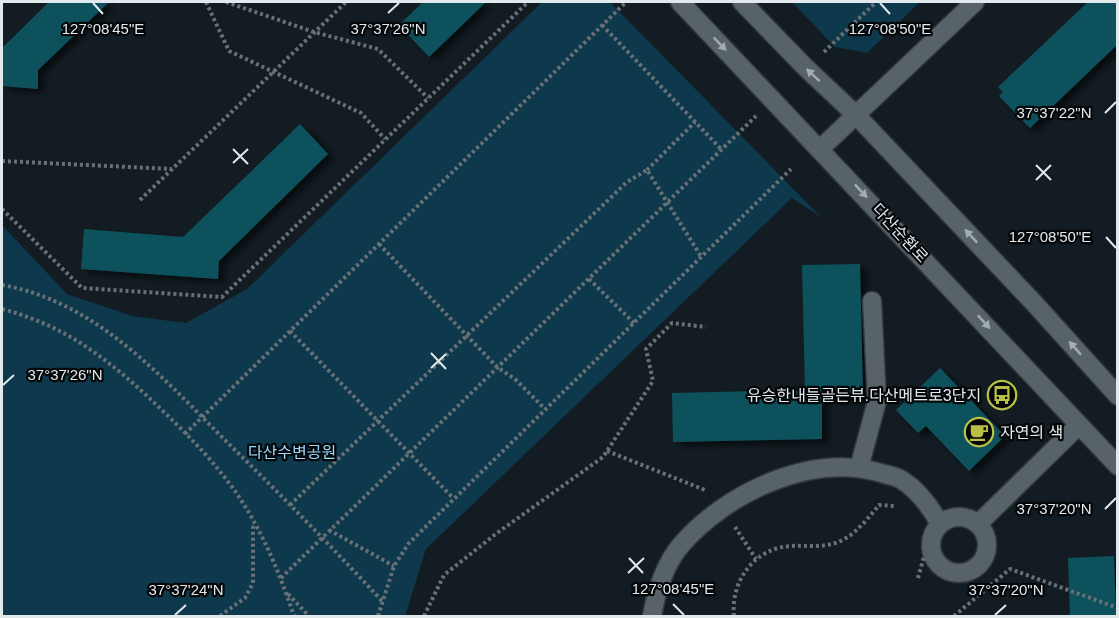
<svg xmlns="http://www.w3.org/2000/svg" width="1119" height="618" viewBox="0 0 1119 618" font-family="Helvetica,'Noto Sans KR',sans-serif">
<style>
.green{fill:#0e384b}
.building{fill:#10515b;filter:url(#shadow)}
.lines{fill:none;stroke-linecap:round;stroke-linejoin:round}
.minor-casing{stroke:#32393d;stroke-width:21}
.path{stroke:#687176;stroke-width:4;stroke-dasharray:3 3;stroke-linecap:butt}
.minor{stroke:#576269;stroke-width:18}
.oneway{fill:#a3acb2}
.ticks{fill:none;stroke:#e2e9ed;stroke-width:2}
.labels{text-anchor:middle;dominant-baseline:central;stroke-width:4.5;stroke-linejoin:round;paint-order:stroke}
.street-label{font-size:16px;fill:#e2e9ed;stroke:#040608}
.poi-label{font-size:16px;fill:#e2e9ed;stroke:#040608;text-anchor:end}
.park-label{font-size:16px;fill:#99d9fc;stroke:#040608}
.ticks-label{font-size:15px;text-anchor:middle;fill:#e2e9ed;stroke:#040608;stroke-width:4.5;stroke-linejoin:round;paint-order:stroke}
</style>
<defs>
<filter id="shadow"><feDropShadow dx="6" dy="4" stdDeviation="3" flood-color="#0009"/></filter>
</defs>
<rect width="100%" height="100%" fill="#121c22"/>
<g class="green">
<polygon points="542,2 610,2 821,217 792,198 426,549 405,616 2,616 2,225 67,294 132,316 186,323 247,289"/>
<polygon points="792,2 920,2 867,53 835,47"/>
</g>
<g class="building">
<polygon points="49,2 109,2 38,70 38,89 2,86 2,48"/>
<polygon points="423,2 486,2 429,57 399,25"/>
<polygon points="1088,2 1118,2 1118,44 1030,128 999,96 1003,92 998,87"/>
<polygon points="300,124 328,154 219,261 218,279 81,269 84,229 183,237"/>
<polygon points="860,264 863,397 822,398 822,439 673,442 672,393 805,390 802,265"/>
<polygon points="940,368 1005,436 969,471 926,426 918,433 896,410"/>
<polygon points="1114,556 1116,616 1070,616 1068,558"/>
</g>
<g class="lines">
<g class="minor-casing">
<g id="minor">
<polyline points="680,2 1118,466"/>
<polyline points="742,2 806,68 856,115 1034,303 1118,396"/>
<polyline points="820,149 975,2"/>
<polyline points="859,468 877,401 872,301"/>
<circle cx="959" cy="545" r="28"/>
<polyline points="978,524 1078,426"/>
<path d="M 652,616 C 656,593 665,564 681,545 C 726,493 811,452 881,473 C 887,475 896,476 902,480 C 919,491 930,506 940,524"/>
</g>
</g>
<g class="path">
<polyline points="206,2 229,51 361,113 385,139"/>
<polyline points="226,2 314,32 378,49 428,98"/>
<polyline points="602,25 722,150"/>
<polyline points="824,52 876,2"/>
<polyline points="2,161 172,169"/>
<polyline points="647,170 695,122"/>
<polyline points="140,200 346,2"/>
<polyline points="2,209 82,288 222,297 528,2"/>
<polyline points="379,244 497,367 515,379 545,409"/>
<polyline points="589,279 634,323"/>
<path d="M 2,285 C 99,302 165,381 232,447 C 283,497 333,548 382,601"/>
<path d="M 2,309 C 71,327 115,365 165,413 C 193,440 220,468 241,500 C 264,535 281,577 294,616"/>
<polyline points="290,331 453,498"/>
<polyline points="185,434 626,2"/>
<polyline points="607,451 705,490"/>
<polyline points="290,505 627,182 647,170 702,258"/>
<polyline points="735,527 756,559"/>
<polyline points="329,530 394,566"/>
<polyline points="281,578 756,116"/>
<polyline points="918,578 925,553 923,543"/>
<polyline points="288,594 309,616"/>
<polyline points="220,616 245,598 253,583 253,524"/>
<polyline points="378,616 394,566 409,543 791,169"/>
<polyline points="424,616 444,575 497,533 603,457 653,381 646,349 672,323 706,327"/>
<path d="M 734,616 C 731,587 747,557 778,548 C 800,542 824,552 846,538 C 858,531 870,516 879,505 L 894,506"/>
<polyline points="954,616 1010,569 1118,608"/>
</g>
<use href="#minor" class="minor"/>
</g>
<defs><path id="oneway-solid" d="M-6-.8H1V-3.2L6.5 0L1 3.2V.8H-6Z" transform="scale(1.5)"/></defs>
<g class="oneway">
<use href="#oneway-solid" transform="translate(720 44) rotate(46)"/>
<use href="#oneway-solid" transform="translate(813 75) rotate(-137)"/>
<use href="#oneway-solid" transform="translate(861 191) rotate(47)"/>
<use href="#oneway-solid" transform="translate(971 236) rotate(-133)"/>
<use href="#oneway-solid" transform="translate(984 322) rotate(47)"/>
<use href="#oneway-solid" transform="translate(1075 348) rotate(-132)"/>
</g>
<path class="ticks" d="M 93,3 L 103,14M 880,3 L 890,14M 388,13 L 399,3M 1105,113 L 1116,102M 233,149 L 248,164M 233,163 L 248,149M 1036,165 L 1051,180M 1036,180 L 1051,165M 1106,237 L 1116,248M 431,353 L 446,369M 431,368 L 446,354M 3,385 L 14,375M 1105,509 L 1116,498M 629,558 L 643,573M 628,573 L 644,558M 673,604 L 684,615M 175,615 L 186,605M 995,615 L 1006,605"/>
<defs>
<g id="bus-ring" transform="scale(1.5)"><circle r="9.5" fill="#040608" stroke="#b9c046" stroke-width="1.5"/><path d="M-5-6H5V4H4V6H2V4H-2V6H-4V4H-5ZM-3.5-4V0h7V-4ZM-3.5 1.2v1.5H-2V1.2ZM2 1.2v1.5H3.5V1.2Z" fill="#b9c046"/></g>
<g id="cafe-ring" transform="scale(1.5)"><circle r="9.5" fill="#040608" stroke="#b9c046" stroke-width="1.5"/><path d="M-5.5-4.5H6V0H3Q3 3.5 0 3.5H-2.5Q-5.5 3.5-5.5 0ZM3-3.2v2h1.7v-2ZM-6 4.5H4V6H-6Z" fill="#b9c046"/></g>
</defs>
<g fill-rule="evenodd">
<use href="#bus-ring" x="1002" y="395"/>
<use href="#cafe-ring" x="979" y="432"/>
</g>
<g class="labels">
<g class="street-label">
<text transform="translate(900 233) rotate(47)">다산순환로</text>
</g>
<g class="poi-label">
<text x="981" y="395">유승한내들골든뷰.다산메트로3단지</text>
<text x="1000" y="432" text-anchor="start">자연의 색</text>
</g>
<g class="park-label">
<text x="292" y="452">다산수변공원</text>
</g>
</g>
<g class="ticks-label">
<text x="388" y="34">37°37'26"N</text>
<text x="890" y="34">127°08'50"E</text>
<text x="103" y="34">127°08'45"E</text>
<text x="1054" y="118">37°37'22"N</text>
<text x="1050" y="242">127°08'50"E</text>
<text x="65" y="380">37°37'26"N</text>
<text x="1054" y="514">37°37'20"N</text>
<text x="673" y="594">127°08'45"E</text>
<text x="186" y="595">37°37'24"N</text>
<text x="1006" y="595">37°37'20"N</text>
</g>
<rect width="1119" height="618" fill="none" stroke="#e2e9ed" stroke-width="6"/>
</svg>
